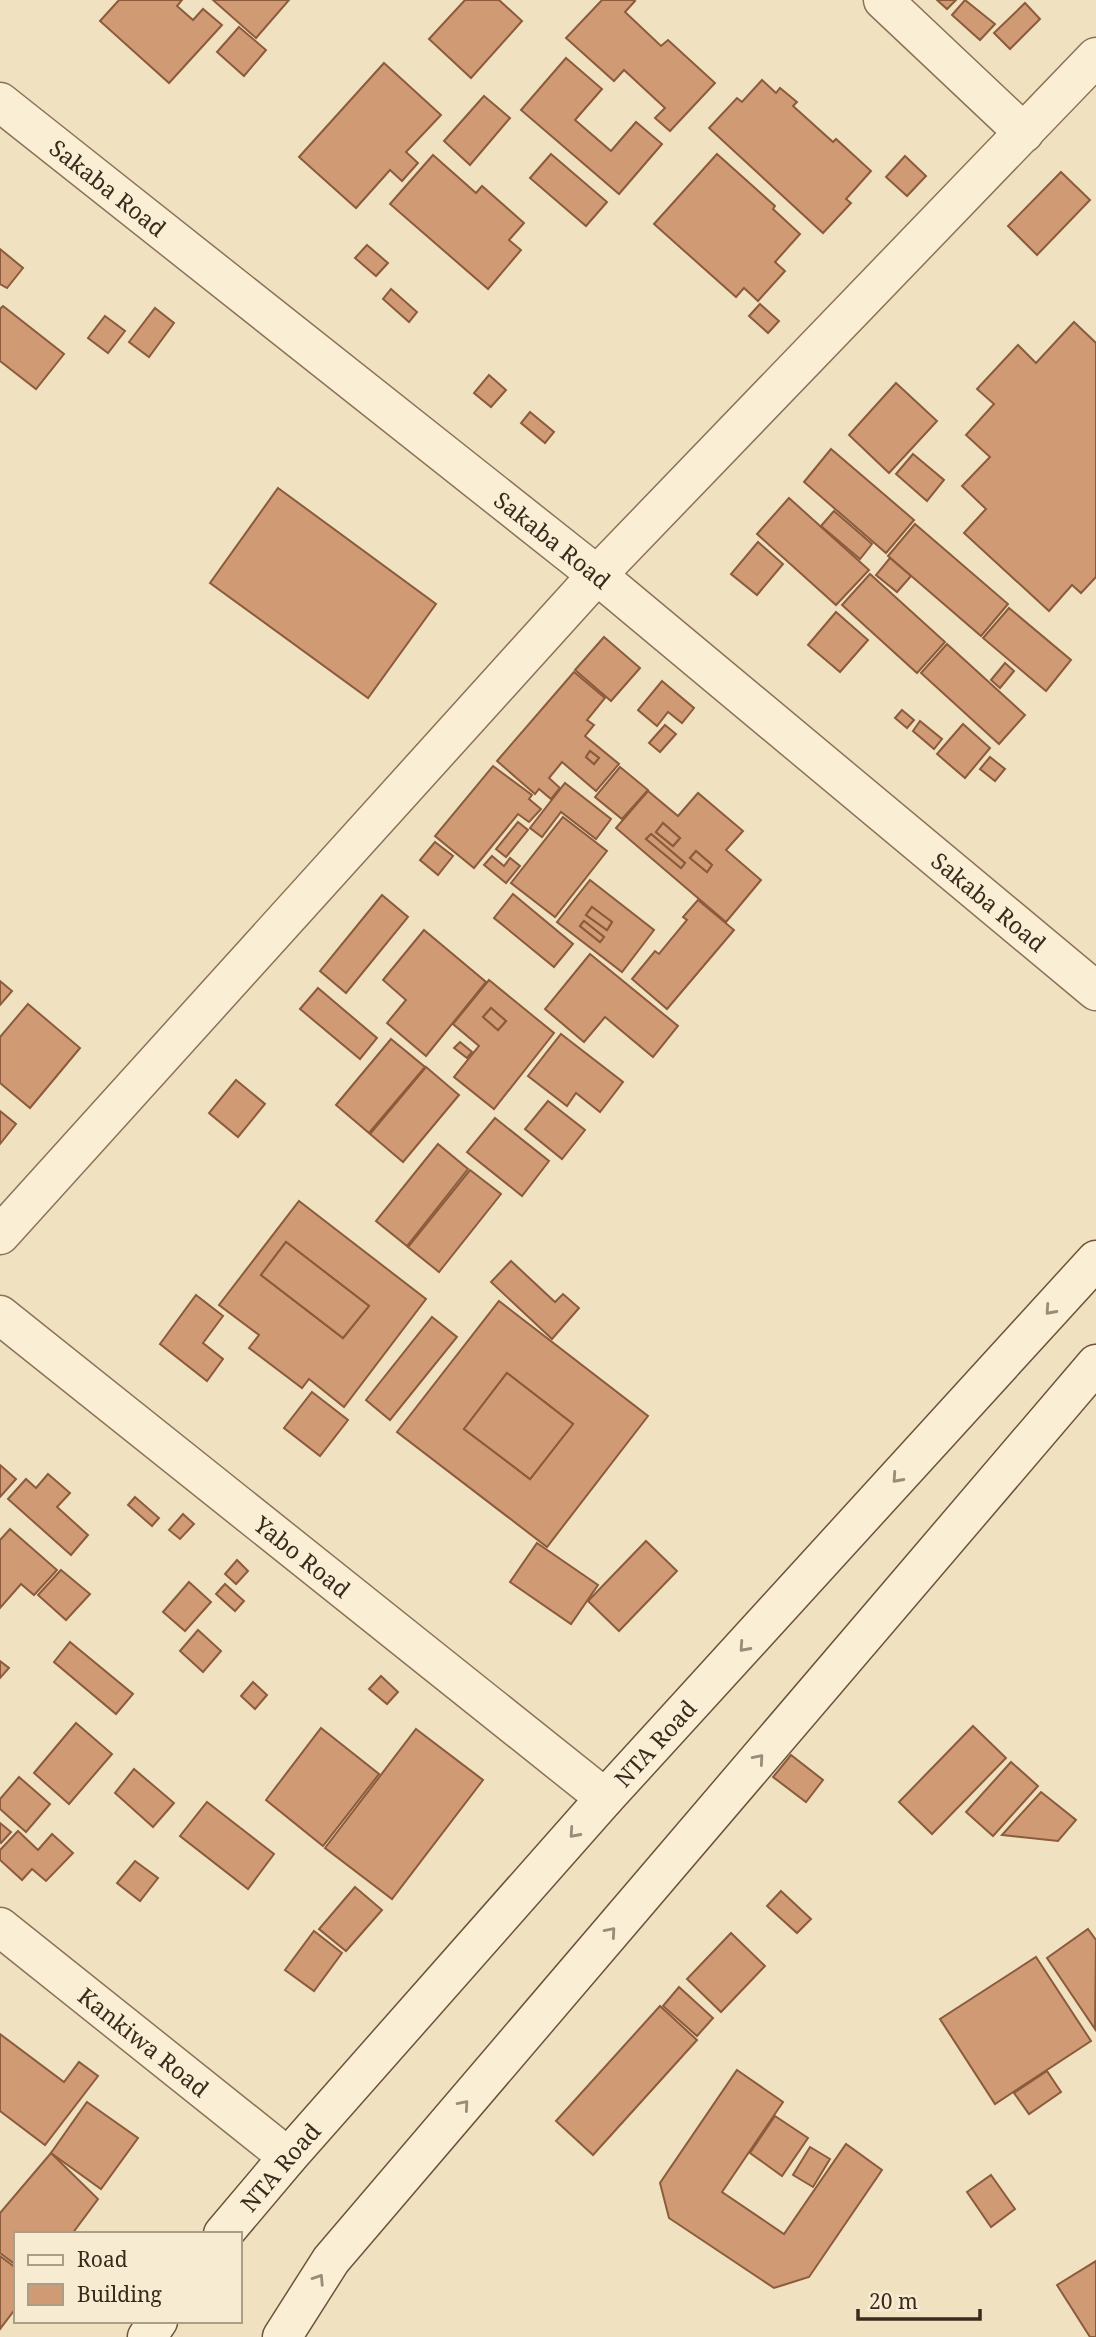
<svg xmlns="http://www.w3.org/2000/svg" width="1096" height="2337" viewBox="0 0 1096 2337" font-family="'Noto Serif',serif">
<style>
.building{fill:#d09a75;stroke:#8b5b3c;stroke-width:2;fill-rule:evenodd}
.lines{fill:none;stroke-linecap:round;stroke-linejoin:round}
.minor-casing{stroke:#8b7258;stroke-width:41}
.secondary-casing{stroke:#6c533b;stroke-width:41}
.minor{stroke:#faefd5;stroke-width:38}
.secondary{stroke:#faefd5;stroke-width:38}
.oneway{stroke:#9a8c79}
.labels{text-anchor:middle;dominant-baseline:central;stroke-width:6;stroke-linejoin:round;paint-order:stroke}
.street-label{font-size:23px;fill:#3a2a1d;stroke:#f7ecd1}
</style>
<rect width="100%" height="100%" fill="#f0e2c1"/>
<g class="building">
<polygon points="119,0 182,0 177,6 193,20 203,9 222,25 169,83 100,21"/>
<polygon points="213,0 289,0 256,38"/>
<polygon points="465,0 499,0 522,21 471,78 429,39"/>
<polygon points="602,0 633,0 635,1 625,12 661,46 668,40 715,83 670,131 655,118 665,108 624,70 614,81 566,38"/>
<polygon points="937,0 956,0 947,9"/>
<polygon points="965,0 995,24 980,40 952,15"/>
<polygon points="1025,3 1040,19 1010,49 994,33"/>
<polygon points="239,27 266,50 244,76 217,52"/>
<polygon points="566,58 602,89 575,120 611,151 636,122 662,144 619,194 521,110"/>
<polygon points="384,63 441,115 406,152 418,163 402,181 390,170 356,208 299,157"/>
<polygon points="762,80 776,93 780,88 797,102 793,106 833,142 836,139 871,171 846,199 851,203 823,233 709,128 737,98 742,102"/>
<polygon points="484,96 510,118 470,165 444,141"/>
<polygon points="551,154 607,202 586,226 530,178"/>
<polygon points="717,154 775,206 773,209 800,234 775,262 785,271 758,301 744,288 736,297 654,224"/>
<polygon points="433,155 476,193 482,186 524,223 509,240 521,250 488,289 390,204"/>
<polygon points="905,156 926,176 907,196 886,177"/>
<polygon points="1061,172 1090,200 1037,255 1008,226"/>
<polygon points="367,245 388,263 376,276 355,258"/>
<polygon points="0,249 23,268 7,288 0,284"/>
<polygon points="391,289 417,312 409,322 383,299"/>
<polygon points="760,304 779,321 768,333 749,316"/>
<polygon points="3,306 64,354 36,389 0,361 0,309"/>
<polygon points="155,308 174,323 149,357 129,342"/>
<polygon points="105,316 125,331 108,353 88,338"/>
<polygon points="1074,322 1096,343 1096,577 1081,593 1072,585 1049,611 964,533 986,509 962,486 990,457 966,435 994,404 977,389 1018,345 1036,363"/>
<polygon points="489,375 506,390 491,407 474,393"/>
<polygon points="896,383 937,421 889,473 849,435"/>
<polygon points="530,412 554,432 545,443 521,423"/>
<polygon points="831,449 914,520 886,553 804,482"/>
<polygon points="913,454 944,480 927,501 896,474"/>
<polygon points="278,488 436,604 368,698 210,583"/>
<polygon points="789,498 869,570 836,605 757,534"/>
<polygon points="834,511 872,544 860,559 821,526"/>
<polygon points="915,524 1008,604 981,636 888,556"/>
<polygon points="758,542 783,564 757,595 731,574"/>
<polygon points="890,558 911,576 897,592 876,575"/>
<polygon points="870,574 945,642 917,673 842,605"/>
<polygon points="1009,608 1071,660 1046,691 983,638"/>
<polygon points="836,612 868,640 840,672 808,645"/>
<polygon points="604,637 640,668 611,701 575,670"/>
<polygon points="947,644 1025,715 999,744 921,673"/>
<polygon points="1005,663 1014,671 1000,688 991,680"/>
<path d="M 574,672 L 605,698 L 587,720 L 594,725 L 585,736 L 619,764 L 596,791 L 562,762 L 549,778 L 560,788 L 551,799 L 539,789 L 535,794 L 497,761 ZM 590,751 L 599,758 L 594,764 L 586,757 Z"/>
<polygon points="662,681 694,708 682,723 668,712 657,726 638,710"/>
<polygon points="902,710 914,720 907,728 895,718"/>
<polygon points="920,721 942,739 934,749 913,731"/>
<polygon points="963,724 990,748 965,778 937,754"/>
<polygon points="665,725 676,734 660,752 649,743"/>
<polygon points="590,751 599,758 594,764 586,757"/>
<polygon points="990,757 1005,769 995,781 980,769"/>
<polygon points="493,766 532,795 529,799 541,809 529,822 518,814 474,868 435,836"/>
<polygon points="620,767 648,790 622,819 595,797"/>
<polygon points="565,783 611,819 596,839 561,812 542,837 530,828"/>
<path d="M 648,791 L 678,816 L 698,793 L 743,831 L 726,850 L 761,880 L 726,922 L 616,828 ZM 663,823 L 680,838 L 673,846 L 656,832 ZM 651,834 L 685,863 L 681,868 L 646,839 ZM 696,851 L 712,865 L 707,872 L 690,858 Z"/>
<polygon points="563,817 607,851 555,917 511,883"/>
<polygon points="518,822 528,830 506,857 496,849"/>
<polygon points="663,823 680,838 673,846 656,832"/>
<polygon points="651,834 685,863 681,868 646,839"/>
<polygon points="435,842 453,856 438,875 420,860"/>
<polygon points="696,851 712,865 707,872 690,858"/>
<polygon points="492,856 504,866 510,858 520,866 506,883 484,865"/>
<path d="M 590,880 L 654,930 L 622,972 L 557,922 ZM 592,907 L 612,922 L 607,930 L 586,915 ZM 584,921 L 604,937 L 600,942 L 580,926 Z"/>
<polygon points="513,894 573,944 554,967 494,918"/>
<polygon points="382,895 408,917 346,993 320,971"/>
<polygon points="698,900 734,930 667,1009 632,979 655,951 659,954 687,920 683,917"/>
<polygon points="592,907 612,922 607,930 586,915"/>
<polygon points="584,921 604,937 600,942 580,926"/>
<polygon points="424,930 486,982 426,1056 387,1023 406,1000 383,980"/>
<polygon points="590,954 678,1026 653,1057 605,1017 584,1042 545,1009"/>
<path d="M 489,980 L 554,1033 L 494,1109 L 454,1077 L 479,1046 L 453,1024 ZM 491,1008 L 506,1021 L 498,1030 L 483,1017 Z"/>
<polygon points="0,981 12,991 0,1005"/>
<polygon points="318,988 377,1038 360,1059 300,1009"/>
<polygon points="28,1004 80,1048 30,1108 0,1083 0,1037"/>
<polygon points="491,1008 506,1021 498,1030 483,1017"/>
<polygon points="561,1034 623,1082 600,1112 576,1093 567,1106 528,1076"/>
<polygon points="391,1039 425,1067 369,1133 336,1105"/>
<polygon points="460,1042 472,1052 467,1058 454,1048"/>
<polygon points="426,1067 459,1095 403,1162 370,1134"/>
<polygon points="236,1080 265,1104 238,1137 209,1113"/>
<polygon points="548,1101 585,1130 562,1159 525,1129"/>
<polygon points="0,1111 16,1124 0,1144"/>
<polygon points="495,1118 549,1161 522,1196 467,1152"/>
<polygon points="438,1144 468,1169 407,1246 376,1221"/>
<polygon points="470,1170 501,1194 439,1272 408,1247"/>
<path d="M 299,1201 L 426,1299 L 344,1407 L 309,1379 L 302,1388 L 249,1348 L 259,1335 L 219,1305 ZM 286,1242 L 369,1306 L 343,1338 L 261,1275 Z"/>
<polygon points="286,1242 369,1306 343,1338 261,1275"/>
<polygon points="511,1261 555,1302 563,1294 579,1308 552,1339 491,1282"/>
<polygon points="196,1295 223,1316 203,1343 223,1359 207,1381 160,1344"/>
<path d="M 499,1301 L 648,1416 L 547,1547 L 397,1432 ZM 507,1373 L 573,1424 L 530,1479 L 464,1429 Z"/>
<polygon points="432,1317 457,1337 390,1420 366,1400"/>
<polygon points="507,1373 573,1424 530,1479 464,1429"/>
<polygon points="312,1392 348,1420 320,1456 284,1428"/>
<polygon points="0,1465 16,1479 0,1497"/>
<polygon points="48,1474 70,1493 57,1507 88,1535 71,1555 8,1499 26,1479 36,1488"/>
<polygon points="135,1497 159,1518 152,1526 128,1505"/>
<polygon points="183,1514 194,1524 180,1539 169,1530"/>
<polygon points="10,1529 57,1570 34,1595 21,1584 0,1608 0,1540"/>
<polygon points="646,1541 677,1571 619,1631 588,1601"/>
<polygon points="537,1543 598,1585 571,1624 510,1582"/>
<polygon points="237,1560 248,1571 236,1584 225,1574"/>
<polygon points="61,1570 90,1594 66,1620 38,1595"/>
<polygon points="189,1582 211,1602 185,1631 163,1612"/>
<polygon points="225,1584 244,1601 235,1611 216,1594"/>
<polygon points="198,1630 221,1651 203,1672 180,1651"/>
<polygon points="70,1642 133,1694 116,1714 54,1662"/>
<polygon points="0,1661 9,1668 0,1678"/>
<polygon points="381,1676 398,1692 387,1704 369,1689"/>
<polygon points="253,1682 267,1695 255,1709 241,1696"/>
<polygon points="76,1723 112,1754 69,1804 34,1773"/>
<polygon points="973,1726 1006,1758 932,1834 899,1802"/>
<polygon points="321,1728 379,1774 323,1846 266,1800"/>
<polygon points="416,1729 483,1780 392,1899 325,1848"/>
<polygon points="791,1755 823,1780 806,1802 773,1777"/>
<polygon points="1011,1762 1038,1786 993,1836 966,1812"/>
<polygon points="134,1769 174,1803 153,1827 115,1793"/>
<polygon points="19,1777 50,1804 26,1832 0,1809 0,1799"/>
<polygon points="1041,1792 1076,1820 1058,1841 1002,1835"/>
<polygon points="207,1802 274,1854 248,1889 180,1836"/>
<polygon points="0,1823 11,1832 1,1843 0,1842"/>
<polygon points="18,1831 38,1850 52,1834 73,1853 46,1881 32,1869 22,1880 0,1860 0,1850"/>
<polygon points="135,1861 158,1878 140,1901 117,1883"/>
<polygon points="355,1887 382,1910 346,1951 319,1929"/>
<polygon points="781,1891 811,1919 797,1933 767,1906"/>
<polygon points="1088,1929 1096,1940 1095,2029 1047,1958"/>
<polygon points="314,1931 342,1953 314,1991 285,1970"/>
<polygon points="731,1933 765,1966 721,2012 687,1979"/>
<polygon points="1036,1957 1091,2041 995,2104 940,2019"/>
<polygon points="679,1987 713,2018 697,2036 663,2006"/>
<polygon points="660,2006 697,2040 593,2155 556,2121"/>
<polygon points="0,2034 64,2082 79,2062 98,2076 45,2145 0,2111"/>
<polygon points="737,2070 783,2102 722,2192 784,2234 846,2144 882,2170 809,2277 774,2288 669,2218 660,2183"/>
<polygon points="1047,2071 1061,2092 1029,2114 1014,2093"/>
<polygon points="87,2102 138,2138 101,2189 51,2153"/>
<polygon points="775,2116 808,2138 782,2176 750,2153"/>
<polygon points="810,2147 830,2159 813,2187 793,2175"/>
<polygon points="51,2153 98,2199 72,2234 16,2234 16,2265 0,2253 0,2213"/>
<polygon points="991,2175 1015,2209 991,2227 967,2192"/>
<polygon points="0,2256 16,2268 16,2308 0,2329"/>
<polygon points="1096,2261 1096,2337 1090,2337 1057,2285"/>
</g>
<g class="lines">
<g class="minor-casing">
<g id="minor">
<polyline points="883,0 1024,133"/>
<path id="s1" d="M 0,102 L 597,575 L 1096,991"/>
<polyline points="0,1235 597,575 1096,57"/>
<path id="s2" d="M 0,1315 L 605,1798"/>
<path id="s3" d="M 0,1927 L 288,2157"/>
</g>
</g>
<g class="secondary-casing">
<g id="secondary">
<path id="s4" d="M 223,2234 L 288,2157 L 605,1798 L 1096,1260"/>
<polyline points="147,2337 158,2321"/>
<polyline points="282,2337 331,2260 1096,1364"/>
</g>
</g>
<use href="#minor" class="minor"/>
<use href="#secondary" class="secondary"/>
</g>
<defs><path id="oneway-chevron" d="M-2-3.5L2.5 0L-2 3.5" fill="none" stroke-width="1.6" stroke-linecap="round" stroke-linejoin="round" transform="scale(1.75)"/></defs>
<g class="oneway">
<use href="#oneway-chevron" transform="translate(1050 1310) rotate(132)"/>
<use href="#oneway-chevron" transform="translate(897 1478) rotate(132)"/>
<use href="#oneway-chevron" transform="translate(744 1647) rotate(132)"/>
<use href="#oneway-chevron" transform="translate(759 1759) rotate(-49)"/>
<use href="#oneway-chevron" transform="translate(574 1833) rotate(132)"/>
<use href="#oneway-chevron" transform="translate(611 1932) rotate(-49)"/>
<use href="#oneway-chevron" transform="translate(464 2105) rotate(-49)"/>
<use href="#oneway-chevron" transform="translate(319 2279) rotate(-57)"/>
</g>
<g class="labels">
<g class="street-label">
<text stroke="none"><textPath href="#s1" startOffset="138">Sakaba Road</textPath></text>
<text stroke="none"><textPath href="#s1" startOffset="705">Sakaba Road</textPath></text>
<text stroke="none"><textPath href="#s1" startOffset="1272">Sakaba Road</textPath></text>
<text stroke="none"><textPath href="#s2" startOffset="387">Yabo Road</textPath></text>
<text stroke="none"><textPath href="#s4" startOffset="654">NTA Road</textPath></text>
<text stroke="none"><textPath href="#s3" startOffset="184">Kankiwa Road</textPath></text>
<text stroke="none"><textPath href="#s4" startOffset="88">NTA Road</textPath></text>
</g>
</g>
<rect x="14" y="2232" width="228" height="91" fill="#f7ecd1" stroke="#ab9e89" stroke-width="2"/>
<rect x="28" y="2255" width="35" height="10" fill="#faefd5" stroke="#ab9e89" stroke-width="2"/>
<text x="77" y="2267" font-size="21" fill="#3a2a1d">Road</text>
<rect x="28" y="2284" width="35" height="21" fill="#d09a75" stroke="#ab9e89" stroke-width="2"/>
<text x="77" y="2302" font-size="21" fill="#3a2a1d">Building</text>
<path d="M858 2309v10h122v-10" fill="none" stroke="#3a2a1d" stroke-width="3.5"/>
<text x="869" y="2309" font-size="21" fill="#3a2a1d" stroke="#f7ecd1" stroke-width="5" paint-order="stroke">20 m</text>
</svg>
